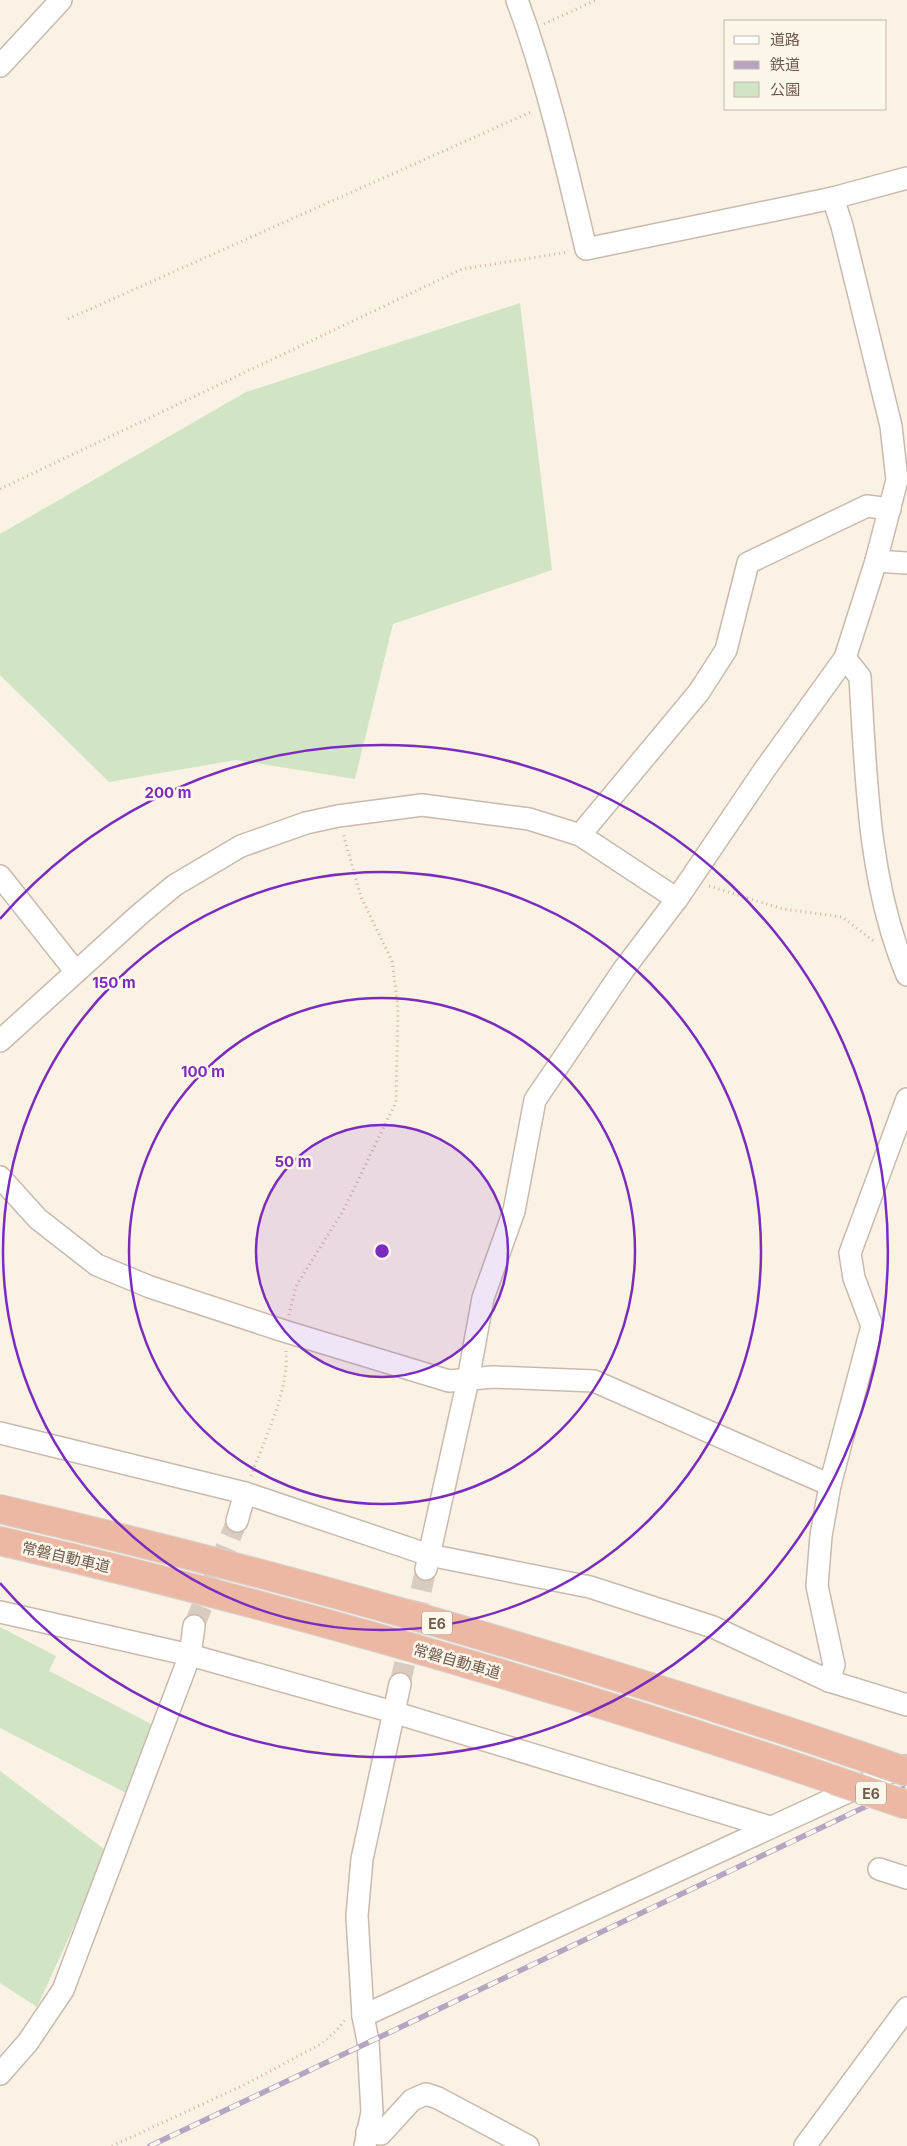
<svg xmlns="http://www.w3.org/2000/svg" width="907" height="2146" viewBox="0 0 907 2146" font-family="Inter,'Noto Sans JP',sans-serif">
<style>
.green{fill:#d1e5c5}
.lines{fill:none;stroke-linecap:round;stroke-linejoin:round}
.minor-tunnel{stroke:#d7ccbf;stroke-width:21;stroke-dasharray:21 11;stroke-linecap:butt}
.minor-casing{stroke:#c9baad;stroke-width:24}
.highway-casing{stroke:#d7d1cd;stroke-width:30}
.path{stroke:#d0b6a3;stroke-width:3;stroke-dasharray:1 4;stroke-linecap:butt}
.minor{stroke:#fff;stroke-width:21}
.highway{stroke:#edb8a3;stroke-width:28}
.rail-casing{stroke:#b5a5c2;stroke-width:5.5}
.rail{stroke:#fdf6eb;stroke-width:4;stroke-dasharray:11;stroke-linecap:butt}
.highway-bridge-casing{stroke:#d7d1cd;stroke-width:30;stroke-linecap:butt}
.highway-bridge{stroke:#edb8a3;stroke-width:28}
.ring{fill:none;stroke:#7b2cbf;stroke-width:2.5}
.labels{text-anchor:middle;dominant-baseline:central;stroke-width:5;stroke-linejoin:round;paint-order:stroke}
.shield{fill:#fdf6eb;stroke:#9a8a7c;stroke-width:1}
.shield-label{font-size:14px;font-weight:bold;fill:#6f5b4d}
.street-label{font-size:15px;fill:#6f5b4d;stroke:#fdf6eb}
.centre{fill:#7b2cbf;stroke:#fdf6eb;stroke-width:2.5}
.ring-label{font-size:15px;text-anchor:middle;font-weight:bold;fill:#7b2cbf;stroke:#fdf6eb;stroke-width:5;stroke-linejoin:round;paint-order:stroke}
</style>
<rect width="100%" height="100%" fill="#faf2e5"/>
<g class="green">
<polygon points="520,303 552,570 393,624 355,779 236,760 109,782 0,675 0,534 246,392"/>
<polygon points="0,1627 56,1656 49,1671 161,1729 128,1794 0,1728"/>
<polygon points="0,1771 108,1852 37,2007 0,1983"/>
</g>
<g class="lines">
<g class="minor-tunnel">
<polyline points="194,1626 237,1521"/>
<polyline points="400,1684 426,1569"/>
</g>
<g class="minor-casing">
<g id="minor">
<path d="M 517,0 C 547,81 566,165 586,249 L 833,198 L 907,178"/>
<polyline points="0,66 61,0"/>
<polyline points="876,561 907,563"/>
<path d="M 845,658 L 860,677 C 866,777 868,882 907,975"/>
<polyline points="580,835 699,692 726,650 748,563 867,506 890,509"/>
<polyline points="0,876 76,972"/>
<polyline points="0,1041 140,914 175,885 241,846 306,823 338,816 422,805 529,819 580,835 677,899"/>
<polyline points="0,1177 38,1219 97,1265 150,1287 284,1331 449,1381 493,1377 594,1381 830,1485"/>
<polyline points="0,1433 245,1493 429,1555 590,1587 713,1627 829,1681 907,1705"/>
<polyline points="237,1521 245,1493"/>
<polyline points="426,1569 468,1380 483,1298 514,1211 535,1100 624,969 677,899 765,769 845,658 876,561 897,480 891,426 842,226 833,198"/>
<polyline points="0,1612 190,1655 393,1712 770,1827"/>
<polyline points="829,1681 834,1665 817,1586 821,1536 830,1485 872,1326 854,1278 850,1253 907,1099"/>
<polyline points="879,1869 907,1878"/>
<polyline points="363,2016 904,1766"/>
<polyline points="0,2074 28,2042 63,1990 190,1655 194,1626"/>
<polyline points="367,2132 381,2134 412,2100 426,2094 438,2098 528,2146"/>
<polyline points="365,2146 372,2112 368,2041 363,2016 357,1916 362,1859 400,1684"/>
<polyline points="805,2146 907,2008"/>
</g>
</g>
<g class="highway-casing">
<g id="highway">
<path d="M 0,1509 C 293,1577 583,1661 867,1758"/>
<path d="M 0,1541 C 282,1606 560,1687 834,1780"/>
</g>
</g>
<g class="path">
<polyline points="544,24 596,0"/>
<polyline points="68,319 533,111"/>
<polyline points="0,489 462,269 569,252"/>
<polyline points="709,886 783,909 842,917 875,942"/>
<polyline points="289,1315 296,1286 343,1211 396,1102 398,1008 392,961 361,897 343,833"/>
<path d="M 251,1476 C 264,1441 290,1387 286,1351"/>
<polyline points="112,2146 244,2085 321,2044 336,2031 345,2020"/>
</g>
<use href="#minor" class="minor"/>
<use href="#highway" class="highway"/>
<g class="rail-casing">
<polyline id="rail" points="150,2146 907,1787"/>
</g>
<use href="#rail" class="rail"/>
<g class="highway-bridge-casing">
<g id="highway-bridge">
<polyline points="867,1758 907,1772"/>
<polyline points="834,1780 907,1805"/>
</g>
</g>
<use href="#highway-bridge" class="highway-bridge"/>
</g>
<circle cx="382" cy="1251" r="126" fill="#7b2cbf" fill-opacity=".12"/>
<g class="ring">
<circle cx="382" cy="1251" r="126"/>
<circle cx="382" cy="1251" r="253"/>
<circle cx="382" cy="1251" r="379"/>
<path d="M0 919A506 506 0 1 1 0 1583"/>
</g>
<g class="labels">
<g class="shield">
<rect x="422" y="1611.5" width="30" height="23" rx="4"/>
<rect x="856" y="1781.5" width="30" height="23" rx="4"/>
</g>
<g class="shield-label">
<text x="437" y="1623">E6</text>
<text x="871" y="1793">E6</text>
</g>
<g class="street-label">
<text transform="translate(66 1557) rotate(13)">常磐自動車道</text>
<text transform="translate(457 1661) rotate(16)">常磐自動車道</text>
</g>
</g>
<circle cx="382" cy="1251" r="8" class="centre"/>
<g class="ring-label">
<text x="168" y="798">200 m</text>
<text x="114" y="988">150 m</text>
<text x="203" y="1077">100 m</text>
<text x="293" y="1167">50 m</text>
</g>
<rect x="724" y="20" width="162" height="90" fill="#fdf6eb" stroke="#c4b8ac"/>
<rect x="734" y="36" width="25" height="8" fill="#ffffff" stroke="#c4b8ac"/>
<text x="770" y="45" font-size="15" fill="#6f5b4d">道路</text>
<rect x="734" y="61" width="25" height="8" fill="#b5a5c2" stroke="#c4b8ac"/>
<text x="770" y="70" font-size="15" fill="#6f5b4d">鉄道</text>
<rect x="734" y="82" width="25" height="15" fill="#d1e5c5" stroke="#c4b8ac"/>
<text x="770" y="95" font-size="15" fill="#6f5b4d">公園</text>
</svg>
